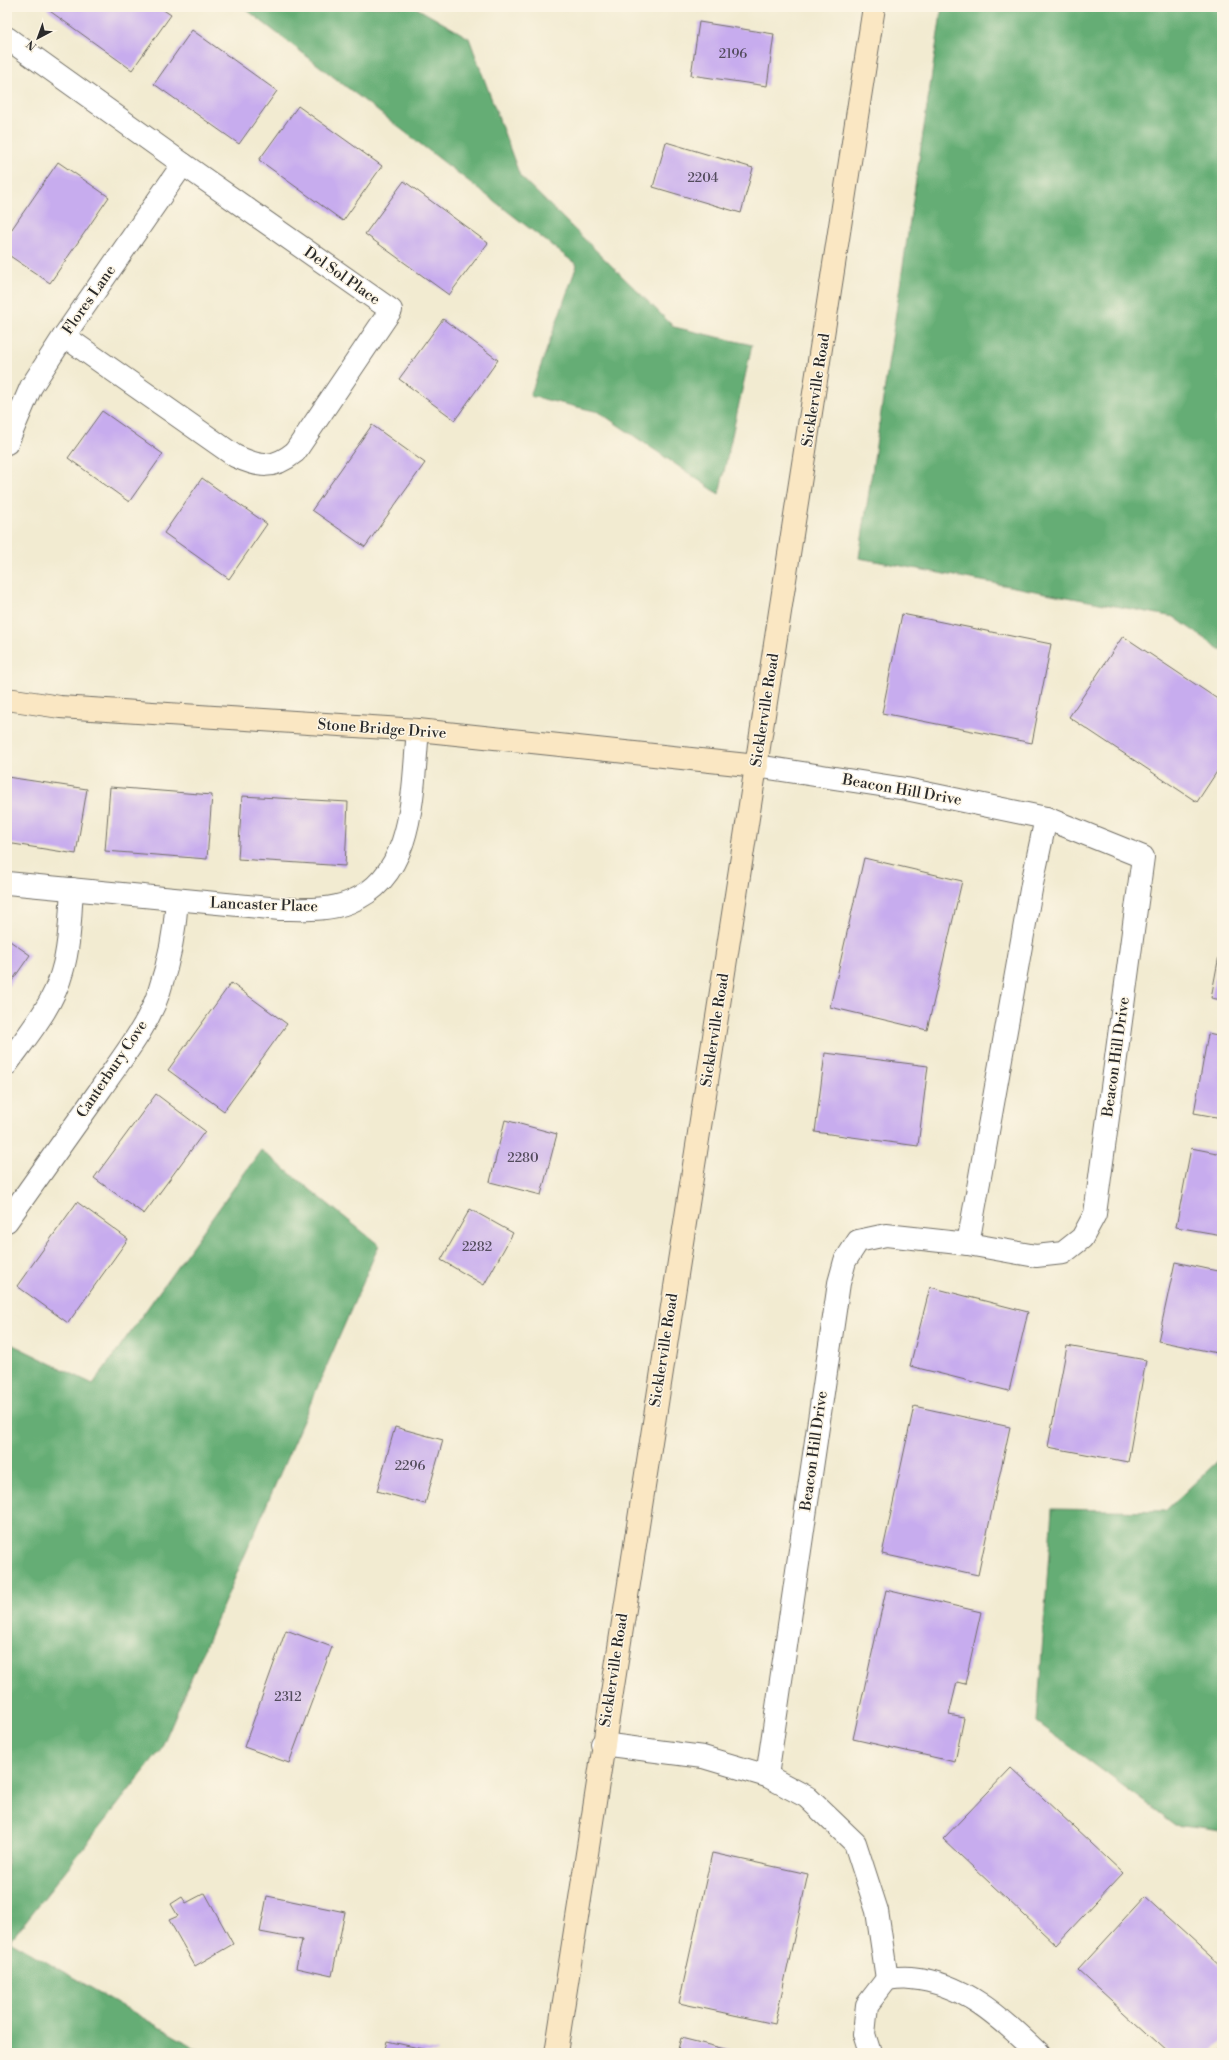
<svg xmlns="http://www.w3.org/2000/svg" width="1229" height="2060" viewBox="0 0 1229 2060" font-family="'Libre Bodoni',serif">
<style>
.forest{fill:#65ad74;stroke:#486c50}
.building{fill:#c7acee}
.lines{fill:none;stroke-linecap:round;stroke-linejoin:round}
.street-casing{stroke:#716e65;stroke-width:24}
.secondary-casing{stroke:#716e65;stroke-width:24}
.street{stroke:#fff;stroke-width:22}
.secondary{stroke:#fae7c3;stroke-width:22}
.labels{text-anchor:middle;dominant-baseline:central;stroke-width:3;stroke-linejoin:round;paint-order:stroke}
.number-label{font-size:13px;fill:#524b5c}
.street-label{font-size:15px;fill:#2b2b2b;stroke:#fcf5e5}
</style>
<rect width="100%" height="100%" fill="#fcf5e5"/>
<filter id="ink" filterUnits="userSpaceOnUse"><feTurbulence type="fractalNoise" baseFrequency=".025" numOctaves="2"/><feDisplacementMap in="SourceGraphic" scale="8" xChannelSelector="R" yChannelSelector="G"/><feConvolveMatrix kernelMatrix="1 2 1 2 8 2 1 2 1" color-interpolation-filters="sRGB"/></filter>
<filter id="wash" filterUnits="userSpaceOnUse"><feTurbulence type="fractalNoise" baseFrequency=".012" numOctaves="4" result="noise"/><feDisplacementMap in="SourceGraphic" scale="16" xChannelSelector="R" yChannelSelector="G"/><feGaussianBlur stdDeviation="0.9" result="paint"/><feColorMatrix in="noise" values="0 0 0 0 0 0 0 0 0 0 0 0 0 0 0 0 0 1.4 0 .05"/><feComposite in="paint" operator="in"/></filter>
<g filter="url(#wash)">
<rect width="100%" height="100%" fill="#f2ebd1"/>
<g class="forest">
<polygon points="243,7 415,7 469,38 520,176 674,327 752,345 719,494 599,412 530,396 577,265"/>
<polygon points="942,7 1222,7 1222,651 1174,617 859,558"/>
<polygon points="261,1150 379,1245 160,1751 10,1941 204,2053 7,2053 7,1342 93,1384"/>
<polygon points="1222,1457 1222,1831 1176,1825 1037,1722 1052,1509 1165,1511"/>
</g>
<g id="blocks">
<g class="building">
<polygon points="48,7 159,7 171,15 132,70 47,9"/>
<polygon points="699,22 774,34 767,86 691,75"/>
<polygon points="192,30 277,91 239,144 154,84"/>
<polygon points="298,106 382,166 343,221 259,160"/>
<polygon points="666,142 753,168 741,213 653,187"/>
<polygon points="58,162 109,197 50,283 7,254 7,236"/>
<polygon points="404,181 488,243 449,295 365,234"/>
<polygon points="443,319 498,360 455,420 399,379"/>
<polygon points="102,411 163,454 129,502 68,458"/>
<polygon points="372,425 425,463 365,547 312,510"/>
<polygon points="202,478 267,524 229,579 164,533"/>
<polygon points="902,614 1051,644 1032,743 882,713"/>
<polygon points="1123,636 1222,702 1222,764 1197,802 1069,717"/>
<polygon points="7,777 87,789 76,854 7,843"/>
<polygon points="110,787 212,795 207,859 105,851"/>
<polygon points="242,796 348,802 345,866 238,859"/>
<polygon points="864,858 962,881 927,1030 830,1007"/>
<polygon points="7,939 30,955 7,988"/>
<polygon points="1221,945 1222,945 1222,1000 1211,998"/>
<polygon points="231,983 287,1024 224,1111 168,1070"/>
<polygon points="1208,1034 1222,1037 1222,1118 1194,1113"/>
<polygon points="825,1053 928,1066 918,1146 815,1132"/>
<polygon points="156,1094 205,1131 144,1214 94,1178"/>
<polygon points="505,1120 557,1134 541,1195 490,1182"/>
<polygon points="1191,1148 1222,1154 1222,1235 1176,1227"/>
<polygon points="77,1202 128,1239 68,1323 17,1286"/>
<polygon points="470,1209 513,1233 484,1285 441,1260"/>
<polygon points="1175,1262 1222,1272 1222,1354 1158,1341"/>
<polygon points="930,1287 1028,1312 1009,1391 910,1366"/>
<polygon points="1067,1346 1146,1360 1128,1462 1048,1447"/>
<polygon points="914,1406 1010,1427 978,1575 882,1554"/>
<polygon points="395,1427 443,1440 425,1504 377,1491"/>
<polygon points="886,1590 981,1612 965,1684 957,1682 949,1715 964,1718 955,1762 853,1739"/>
<polygon points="286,1630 332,1647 289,1763 244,1747"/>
<polygon points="1011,1768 1123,1873 1056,1945 943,1839"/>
<polygon points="712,1853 808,1874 775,2024 679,2003"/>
<polygon points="205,1893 233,1944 195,1966 169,1920 178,1916 171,1904 182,1897 186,1903"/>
<polygon points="267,1896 345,1912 332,1976 296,1968 302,1940 260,1932"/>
<polygon points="1145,1897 1222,1967 1222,2041 1211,2053 1169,2053 1078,1970"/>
<polygon points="681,2038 737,2052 737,2053 677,2053"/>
<polygon points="387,2041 437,2052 437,2053 384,2053"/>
</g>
</g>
</g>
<g filter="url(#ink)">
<use href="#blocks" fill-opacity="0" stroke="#716e65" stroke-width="1"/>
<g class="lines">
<g class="street-casing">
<g id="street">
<path d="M 7,38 L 183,164 L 391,310 L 295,452 C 273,470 259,467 235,456 L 64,336"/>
<polyline points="7,443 31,387 64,336 183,164"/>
<polyline points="757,766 906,789 1046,818 1143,857 1095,1214 1082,1238 1063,1253 1036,1256 968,1244"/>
<path d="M 7,883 L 280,909 C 303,909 328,911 350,902 C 416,876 412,790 418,730"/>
<path d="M 7,1064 C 27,1036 53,1006 62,972 C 70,946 70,916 72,889"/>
<path d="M 7,1221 C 38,1177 69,1134 100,1090 C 121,1059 147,1028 159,992 C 169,962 175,931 177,900"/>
<path d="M 602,1744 L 703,1757 L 767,1776 L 807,1797 L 855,1843 L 877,1911 L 887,1979 C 895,1978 904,1977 911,1978 C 965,1983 1001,2018 1038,2053"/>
<polyline points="767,1776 839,1283 845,1261 858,1241 886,1235 968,1244 1032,884 1046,818"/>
<polyline points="870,2053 864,2034 867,2005 887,1979"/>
</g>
</g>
<g class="secondary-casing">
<g id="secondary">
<polyline points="7,699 60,707 418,730 757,766"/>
<path d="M 556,2053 C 658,1370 772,690 874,7"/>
</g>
</g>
<use href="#street" class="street"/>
<use href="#secondary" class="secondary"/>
</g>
</g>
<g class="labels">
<g class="number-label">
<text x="733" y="54">2196</text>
<text x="703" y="178">2204</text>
<text x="523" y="1158">2280</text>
<text x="477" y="1247">2282</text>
<text x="410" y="1466">2296</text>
<text x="288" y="1697">2312</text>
</g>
<g class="street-label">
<text transform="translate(342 276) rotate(35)">Del Sol Place</text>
<text transform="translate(89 300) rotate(-55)">Flores Lane</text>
<text transform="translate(816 390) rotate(-81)">Sicklerville Road</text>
<text transform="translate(765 710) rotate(-81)">Sicklerville Road</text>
<text transform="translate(382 729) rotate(4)">Stone Bridge Drive</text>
<text transform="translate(902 790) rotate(10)">Beacon Hill Drive</text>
<text transform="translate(264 905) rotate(2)">Lancaster Place</text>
<text transform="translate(715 1030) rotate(-81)">Sicklerville Road</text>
<text transform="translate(1116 1057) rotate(-82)">Beacon Hill Drive</text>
<text transform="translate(112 1069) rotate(-56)">Canterbury Cove</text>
<text transform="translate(664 1350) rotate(-81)">Sicklerville Road</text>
<text transform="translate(814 1451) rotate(-82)">Beacon Hill Drive</text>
<text transform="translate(614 1670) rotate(-81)">Sicklerville Road</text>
</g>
</g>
<rect width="1229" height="2060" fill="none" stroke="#fcf5e5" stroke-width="24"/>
<g transform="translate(38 38) rotate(221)" stroke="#fcf5e5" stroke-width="3" paint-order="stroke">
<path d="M0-3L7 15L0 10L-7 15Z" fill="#2b2b2b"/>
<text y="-6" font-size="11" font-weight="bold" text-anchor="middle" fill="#2b2b2b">N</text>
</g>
</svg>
